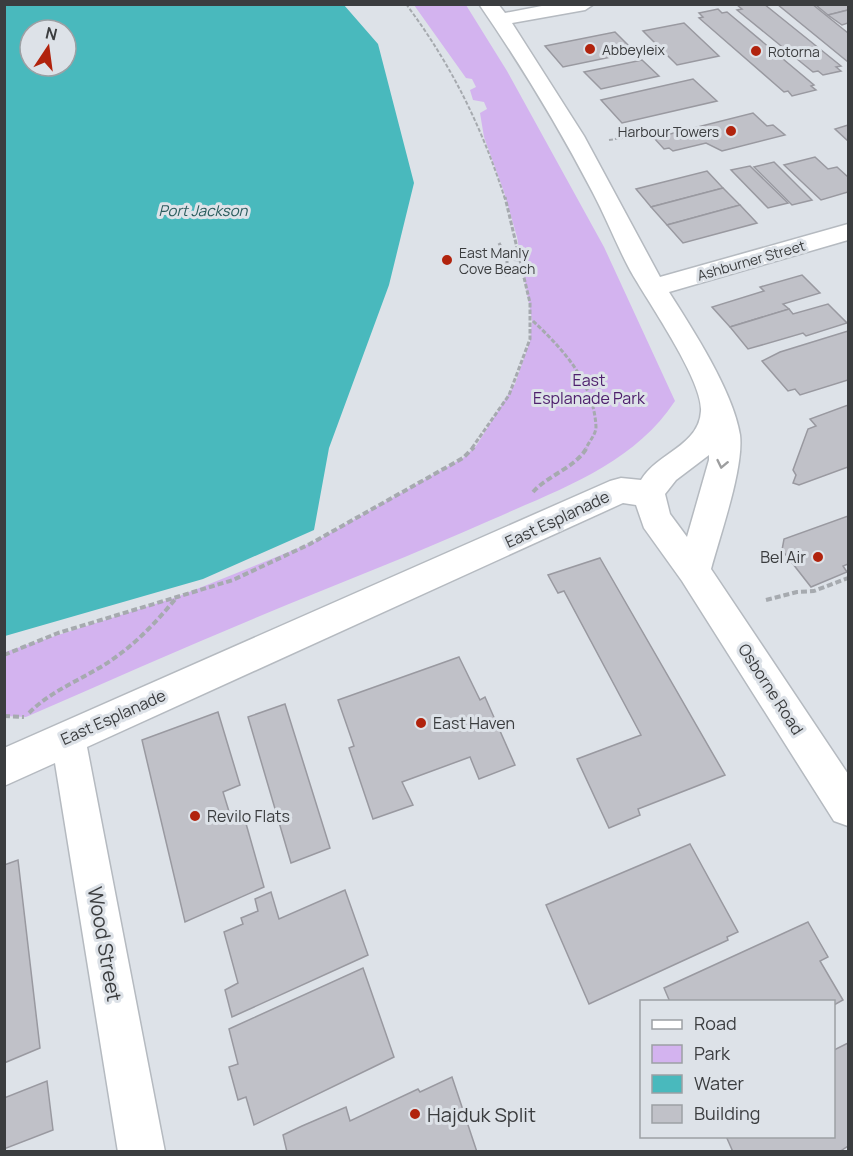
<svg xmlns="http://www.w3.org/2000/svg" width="853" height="1156" viewBox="0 0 853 1156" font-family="Manrope,sans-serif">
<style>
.green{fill:#d3b3ef}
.water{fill:#49b9bd;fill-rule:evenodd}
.building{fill:#c0c1c8;stroke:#9999a0;stroke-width:1.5}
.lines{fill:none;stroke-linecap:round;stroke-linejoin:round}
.minor-casing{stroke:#b5bac0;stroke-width:3}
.path-far2{stroke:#a6aaaf;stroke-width:2;stroke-dasharray:4 2;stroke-linecap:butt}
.path-far1{stroke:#a6aaaf;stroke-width:3;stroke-dasharray:4.5 2;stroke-linecap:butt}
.path{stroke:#a6aaaf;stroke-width:4;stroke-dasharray:6 3;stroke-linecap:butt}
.minor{fill:#fff;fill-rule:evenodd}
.oneway{stroke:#9d9e9f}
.poi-dot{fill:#b1230d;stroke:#dde2e8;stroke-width:2}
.labels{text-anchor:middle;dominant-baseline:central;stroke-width:6;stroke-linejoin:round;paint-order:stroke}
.far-poi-label{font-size:14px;fill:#3b3d3f;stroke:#dde2e8;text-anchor:start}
.far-street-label{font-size:14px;fill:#3b3d3f;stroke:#dde2e8}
.far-water-label{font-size:15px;font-style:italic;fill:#2c5d5e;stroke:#dde2e8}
.park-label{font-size:16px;fill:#4e206d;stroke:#dde2e8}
.street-label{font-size:16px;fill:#3b3d3f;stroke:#dde2e8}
.poi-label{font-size:16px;fill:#3b3d3f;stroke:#dde2e8;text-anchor:start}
.near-street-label{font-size:20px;fill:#3b3d3f;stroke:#dde2e8}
.near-poi-label{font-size:20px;fill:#3b3d3f;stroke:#dde2e8;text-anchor:start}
</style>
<rect width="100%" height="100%" fill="#dde2e8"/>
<path class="green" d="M 414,5 L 466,5 L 507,71 L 604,247 L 675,401 C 633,465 558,490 491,520 C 415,554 337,584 260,616 C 182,648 104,683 26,717 L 5,716 L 5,652 L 177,597 L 316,541 L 463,458 L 476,446 L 515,384 L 530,341 L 532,320 L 517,237 L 504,192 L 484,137 L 480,113 L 487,109 L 484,102 L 473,100 L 470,90 L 476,87 L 472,79 L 466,78 Z"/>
<path class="water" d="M 5,4 L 344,5 L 378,44 L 414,183 L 389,285 L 329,448 L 314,530 L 203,579 L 5,636 ZM 30,30 L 66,30 L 66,66 L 30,66 Z"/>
<g class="building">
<polygon points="764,4 841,66 836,67 841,71 823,75 818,71 813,72 737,10 742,9 737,5"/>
<polygon points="777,4 812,4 848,33 848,62"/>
<polygon points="823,4 848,4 848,10 828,15 817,6"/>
<polygon points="718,9 722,13 727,12 814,85 811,86 816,90 792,96 788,91 784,92 699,18 703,17 699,13"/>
<polygon points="848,10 848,23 842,25 828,15"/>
<polygon points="684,23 719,56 677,65 643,31"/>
<polygon points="615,32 635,52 563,67 545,46"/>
<polygon points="642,60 659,76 601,89 584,72"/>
<polygon points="693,79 717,101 622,123 601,100"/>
<polygon points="753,113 767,126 773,125 785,135 722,151 706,143 673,151 669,148 664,149 654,138"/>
<polygon points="848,125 848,141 835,129"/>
<polygon points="815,157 828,169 837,167 848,177 848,192 821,200 784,165"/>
<polygon points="774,162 812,200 792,205 754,167"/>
<polygon points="750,166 788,203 768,208 731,170"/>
<polygon points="707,171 723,188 651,207 636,189"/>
<polygon points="723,188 740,205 667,225 651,207"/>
<polygon points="740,205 757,223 683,243 667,225"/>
<polygon points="802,275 820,293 783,304 789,309 730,327 712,307 764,291 760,287"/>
<polygon points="828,304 847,323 806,336 803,333 748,349 730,327 789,309 793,314"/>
<polygon points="848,331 848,380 800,395 795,389 788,391 762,361 780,352"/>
<polygon points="848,405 848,467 799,485 793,483 796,475 793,470 808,429 816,426 810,419"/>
<polygon points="848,516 848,564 843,566 847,572 811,587 782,550 784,539"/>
<polygon points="600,558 725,775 638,809 640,815 609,828 577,759 641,735 564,591 558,593 548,575"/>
<polygon points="459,657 480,700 485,697 515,765 479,779 470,757 402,782 413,805 373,819 349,748 354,746 338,700"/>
<polygon points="285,704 330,848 291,863 248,717"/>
<polygon points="218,712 240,785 223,792 231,818 243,813 264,887 185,922 142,740"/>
<polygon points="690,844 738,932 727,937 728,940 589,1004 546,905"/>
<polygon points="18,860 40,1048 4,1063 4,865"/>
<polygon points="345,890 368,955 232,1017 225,990 238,983 224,932 243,924 241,918 258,911 255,899 271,892 279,919"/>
<polygon points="808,922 828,957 820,961 843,1000 834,1005 834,1002 670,1002 664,988"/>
<polygon points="363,968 394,1057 254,1125 246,1097 238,1100 229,1067 238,1064 229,1029"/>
<polygon points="848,1043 848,1146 839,1152 733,1152 726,1136 834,1136 834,1050"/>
<polygon points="452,1077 477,1152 287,1152 283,1135 302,1126 346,1107 350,1121 418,1089 420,1092"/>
<polygon points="47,1081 53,1130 4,1149 4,1098"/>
</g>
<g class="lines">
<g class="minor-casing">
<path id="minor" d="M 479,4 L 498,4 L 505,13 L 552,4 L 594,4 L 585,10 L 512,23 L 584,136 L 660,277 L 848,224 L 848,240 L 669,292 C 693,330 733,391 740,435 C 744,468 720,535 711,569 L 848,774 L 848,826 L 834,821 L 682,581 L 644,528 L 636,505 L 623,503 L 87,747 L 165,1152 L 118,1152 L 55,763 L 4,786 L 4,748 L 610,481 L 621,478 L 641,480 C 657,453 699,446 701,411 C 703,380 646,299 630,270 C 616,244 606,217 592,191 C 558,126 521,65 479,4 ZM 709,455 L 709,460 L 687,537 L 670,514 L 665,494 L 676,480 Z"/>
</g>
<g class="path-far2">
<path d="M 406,4 C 451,64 482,127 505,199"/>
<polyline points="609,140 662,132"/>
</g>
<g class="path-far1">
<polyline points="499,243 507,259 507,277"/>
<polyline points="507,259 521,260"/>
<path d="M 533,321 C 563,349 594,383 596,427 C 596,434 589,442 586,448"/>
<polyline points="472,448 509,395 530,339 530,303 505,197"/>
</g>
<g class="path">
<path d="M 533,492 C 548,475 577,467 587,447"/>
<polyline points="766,600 797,592 814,591 848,578"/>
<polyline points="4,655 58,633 233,580 310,544 463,458 474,447"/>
<path d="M 29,713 C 50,692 74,683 99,668 C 130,650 154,625 177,597"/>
<polyline points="4,716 24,717"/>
</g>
<use href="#minor" class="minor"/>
</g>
<defs><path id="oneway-chevron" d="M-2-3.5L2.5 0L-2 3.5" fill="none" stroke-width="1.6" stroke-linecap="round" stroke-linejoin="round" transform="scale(1.5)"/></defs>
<use class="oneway" href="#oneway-chevron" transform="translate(722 464) rotate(102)"/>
<g class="poi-dot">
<circle cx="590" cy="49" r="6"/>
<circle cx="756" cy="51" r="6"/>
<circle cx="731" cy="131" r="6"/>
<circle cx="447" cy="260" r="6"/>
<circle cx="818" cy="557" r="6"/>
<circle cx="421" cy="723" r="6"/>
<circle cx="195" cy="816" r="6"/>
<circle cx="415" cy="1114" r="6"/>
</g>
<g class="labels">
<g class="far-poi-label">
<text x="602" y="49">Abbeyleix</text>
<text x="768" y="51">Rotorna</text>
<text x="719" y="131" text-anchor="end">Harbour Towers</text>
<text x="459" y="252">East Manly<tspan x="459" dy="16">Cove Beach</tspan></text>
</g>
<g class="far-street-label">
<text transform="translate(751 260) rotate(-16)">Ashburner Street</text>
</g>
<g class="far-water-label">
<text x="203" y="210">Port Jackson</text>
</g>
<g class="park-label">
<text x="589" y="380">East<tspan x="589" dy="18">Esplanade Park</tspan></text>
</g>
<g class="street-label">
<text transform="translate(557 519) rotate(-25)">East Esplanade</text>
<text transform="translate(771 689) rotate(57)">Osborne Road</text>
<text transform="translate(113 717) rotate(-24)">East Esplanade</text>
</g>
<g class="poi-label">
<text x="806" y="557" text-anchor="end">Bel Air</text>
<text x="433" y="723">East Haven</text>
<text x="207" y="816">Revilo Flats</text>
</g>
<g class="near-street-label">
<text transform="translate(105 944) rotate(80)">Wood Street</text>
</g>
<g class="near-poi-label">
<text x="427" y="1114">Hajduk Split</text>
</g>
</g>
<rect width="853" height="1156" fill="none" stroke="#3b3d3f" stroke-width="12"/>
<rect x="640" y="1000" width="195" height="138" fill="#dde2e8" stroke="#9ca0a4" stroke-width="1.5"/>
<rect x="652" y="1020" width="30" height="9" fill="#ffffff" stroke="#9ca0a4" stroke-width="1.5"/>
<text x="694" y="1030" font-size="18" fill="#3b3d3f">Road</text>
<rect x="652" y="1045" width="30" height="18" fill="#d3b3ef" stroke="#9ca0a4" stroke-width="1.5"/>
<text x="694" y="1060" font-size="18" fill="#3b3d3f">Park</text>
<rect x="652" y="1075" width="30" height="18" fill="#49b9bd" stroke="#9ca0a4" stroke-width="1.5"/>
<text x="694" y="1090" font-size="18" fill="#3b3d3f">Water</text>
<rect x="652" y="1105" width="30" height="18" fill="#c0c1c8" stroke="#9ca0a4" stroke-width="1.5"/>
<text x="694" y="1120" font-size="18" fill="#3b3d3f">Building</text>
<g transform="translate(48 48) rotate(13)"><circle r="28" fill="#dde2e8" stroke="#9ca0a4" stroke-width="1.5"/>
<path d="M0-4.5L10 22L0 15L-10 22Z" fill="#b1230d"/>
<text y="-9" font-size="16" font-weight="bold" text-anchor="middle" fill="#3b3d3f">N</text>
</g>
</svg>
